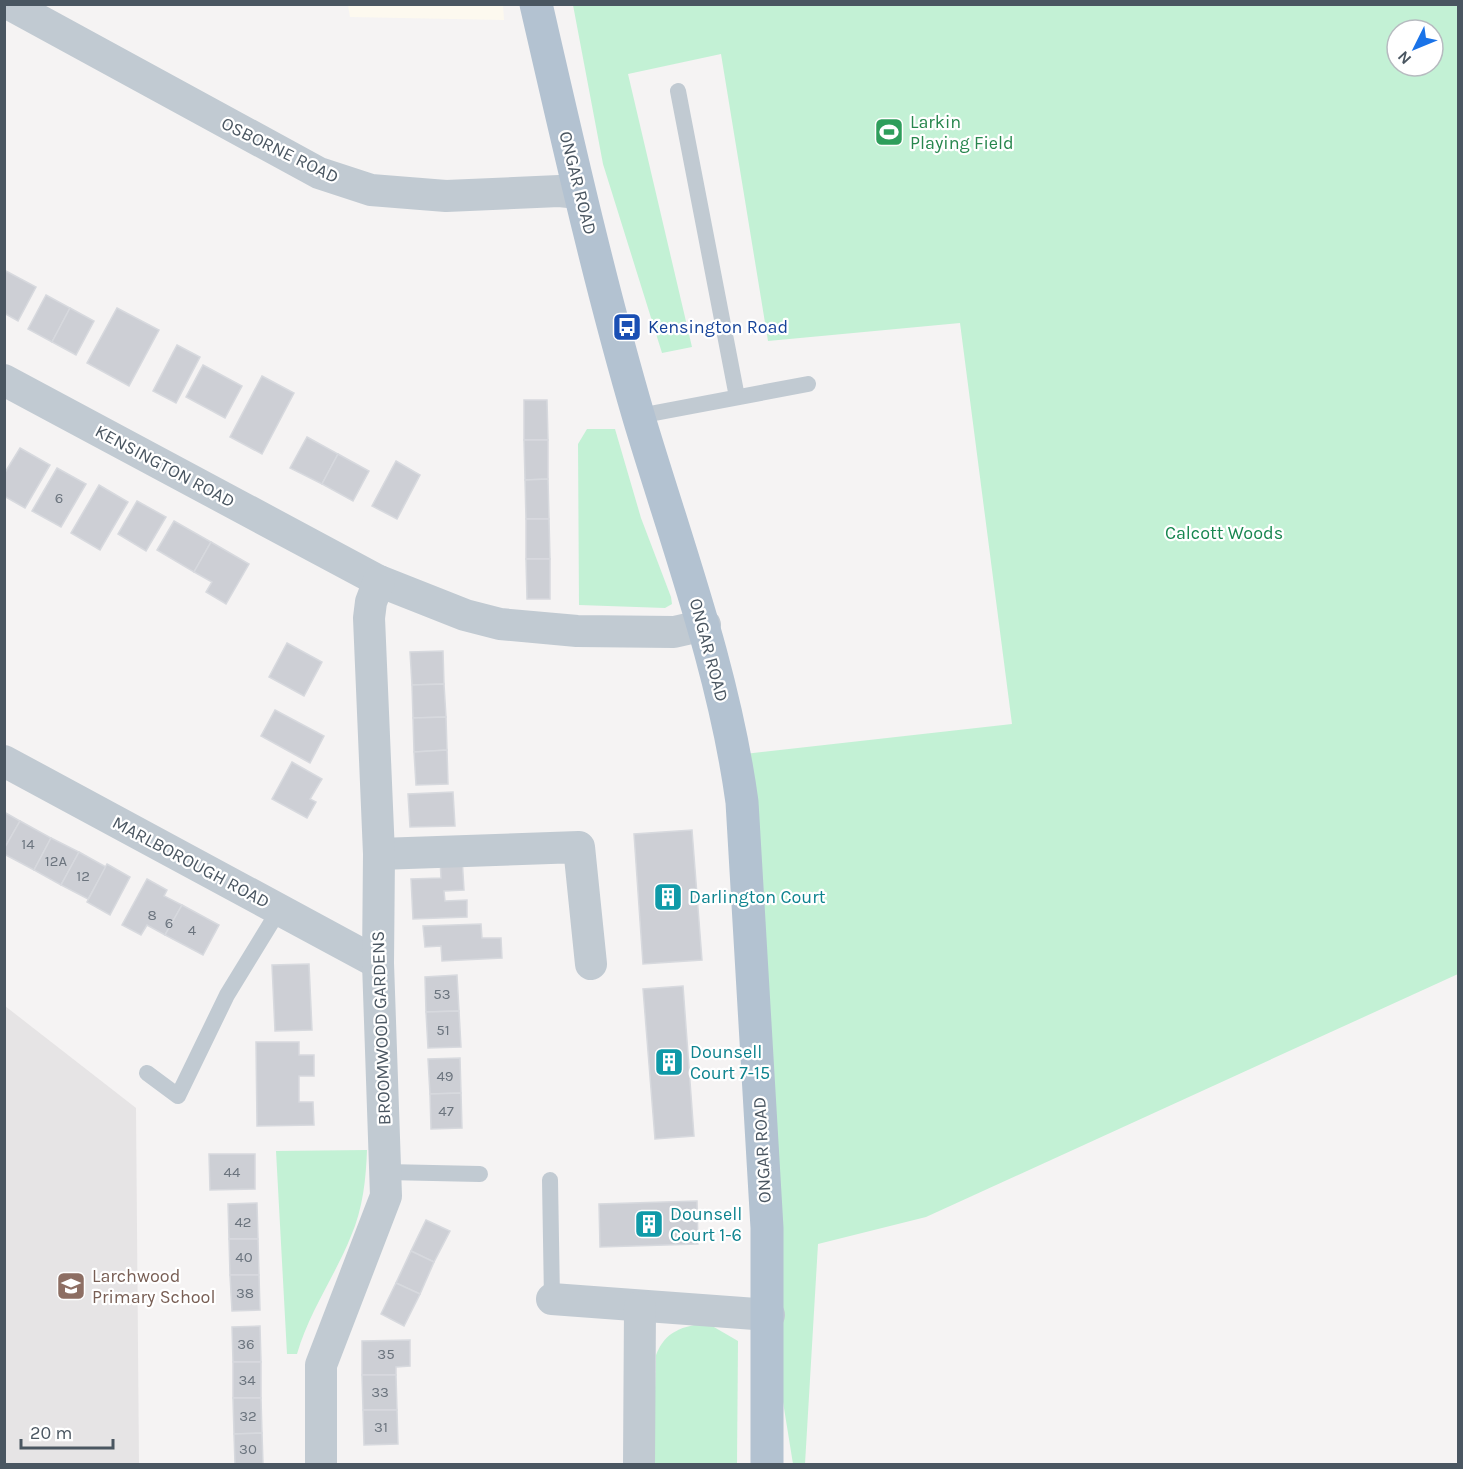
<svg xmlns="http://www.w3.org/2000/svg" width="1463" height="1469" viewBox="0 0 1463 1469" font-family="Karla,sans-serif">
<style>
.commercial{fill:#fdf9ef}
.education{fill:#e6e4e5}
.green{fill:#c3f1d5;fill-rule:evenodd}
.building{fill:#cdcfd5;stroke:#d7d9de;stroke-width:1.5}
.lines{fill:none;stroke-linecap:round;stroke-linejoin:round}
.service{stroke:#c1cad2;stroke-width:16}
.minor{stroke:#c1cad2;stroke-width:32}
.primary{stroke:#b3c2d1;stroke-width:33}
.labels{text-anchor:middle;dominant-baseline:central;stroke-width:4.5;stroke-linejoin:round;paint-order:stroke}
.number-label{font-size:15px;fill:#6b747e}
.leisure-label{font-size:18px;fill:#27864d;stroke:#fff;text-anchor:start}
.street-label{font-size:18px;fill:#4a5661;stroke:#fff}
.transit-label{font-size:18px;fill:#164399;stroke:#fff;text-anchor:start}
.park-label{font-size:18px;fill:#17864f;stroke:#fff}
.culture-label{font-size:18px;fill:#0d838f;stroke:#fff;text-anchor:start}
.education-label{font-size:18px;fill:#785e54;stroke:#fff;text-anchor:start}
</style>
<rect width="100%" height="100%" fill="#f5f3f3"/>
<polygon class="commercial" points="348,5 503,5 504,20 350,17"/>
<polygon class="education" points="5,1006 136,1108 139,1464 5,1464"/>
<g class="green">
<path d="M 573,5 L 1458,5 L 1458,974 L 926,1217 L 818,1244 L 805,1464 L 793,1464 L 769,1315 L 736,755 L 1012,724 L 960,323 L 768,341 L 721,54 L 628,74 L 692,347 L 662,353 L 603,164 ZM 1397,30 L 1433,30 L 1433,66 L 1397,66 Z"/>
<polygon points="587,429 615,429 641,518 671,597 672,604 665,608 579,605 578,444"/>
<path d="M 367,1150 C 366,1178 363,1209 351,1236 C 335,1276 309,1312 297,1354 L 287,1354 L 276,1151 Z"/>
<path d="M 707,1323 L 738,1341 L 737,1464 L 653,1464 L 656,1355 C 665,1331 683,1326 707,1323 Z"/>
</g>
<g class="building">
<polygon points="4,270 36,287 18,321 4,313"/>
<polygon points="46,295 70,308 52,342 28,329"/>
<polygon points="70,308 94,321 76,355 52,342"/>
<polygon points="117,308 159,330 129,386 87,363"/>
<polygon points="177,345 200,357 176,403 153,391"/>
<polygon points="203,365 242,386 225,418 186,397"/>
<polygon points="262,376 294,393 262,454 230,437"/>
<polygon points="524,400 547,400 548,440 524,440"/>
<polygon points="307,437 338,454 322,484 290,468"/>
<polygon points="524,440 548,440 548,479 525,480"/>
<polygon points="20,448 50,465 25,508 4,496 4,474"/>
<polygon points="338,454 369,471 353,501 322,484"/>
<polygon points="396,461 420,475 397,519 372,506"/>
<polygon points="57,468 86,484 61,527 32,511"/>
<polygon points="548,479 549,519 526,519 525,480"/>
<polygon points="99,485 128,502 100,550 71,533"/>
<polygon points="137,501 166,517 146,551 118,534"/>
<polygon points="526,519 549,519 550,559 526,559"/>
<polygon points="174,521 211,542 194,572 157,550"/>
<polygon points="211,542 249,564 226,604 206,592 212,582 194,572"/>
<polygon points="526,559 550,559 550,599 527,599"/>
<polygon points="287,643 322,662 304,696 269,677"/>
<polygon points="443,651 444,684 412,685 410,652"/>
<polygon points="444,684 446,717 413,718 412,685"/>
<polygon points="275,710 324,736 310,763 261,736"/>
<polygon points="446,717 447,750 414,752 413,718"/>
<polygon points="447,750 448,784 416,785 414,752"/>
<polygon points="292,762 322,779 310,799 316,802 307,818 272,799"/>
<polygon points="453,792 455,826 410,827 408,794"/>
<polygon points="4,812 20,821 4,849"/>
<polygon points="20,821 51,838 34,870 4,854 4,849"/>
<polygon points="692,830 702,960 643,964 634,834"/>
<polygon points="51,838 79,852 61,885 34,870"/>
<polygon points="79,852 106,867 88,899 61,885"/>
<polygon points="462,857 464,890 444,891 445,901 467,900 467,917 413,919 411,879 441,878 440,858"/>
<polygon points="107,864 130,877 110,915 87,902"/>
<polygon points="147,879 167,890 164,896 182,905 165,935 147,925 141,935 122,925"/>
<polygon points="182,905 219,925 203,955 165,935"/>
<polygon points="481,924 482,938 501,938 502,958 442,961 441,946 425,947 423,926"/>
<polygon points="309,964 312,1030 275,1031 272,965"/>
<polygon points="457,975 459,1011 426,1012 425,977"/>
<polygon points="683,986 694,1136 655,1139 643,989"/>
<polygon points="459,1011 461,1047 428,1048 426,1012"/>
<polygon points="256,1042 299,1042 299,1055 314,1055 314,1076 299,1076 299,1102 313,1102 314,1125 257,1126"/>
<polygon points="460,1058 461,1093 430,1094 428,1059"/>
<polygon points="461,1093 462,1128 431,1129 430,1094"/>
<polygon points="209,1154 255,1154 255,1189 210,1190"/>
<polygon points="697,1201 698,1244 600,1247 599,1204"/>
<polygon points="257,1203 258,1239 229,1239 228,1204"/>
<polygon points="426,1220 450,1231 434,1262 411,1251"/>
<polygon points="229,1239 258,1239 259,1275 230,1275"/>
<polygon points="411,1251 434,1262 420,1294 396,1283"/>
<polygon points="230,1275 259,1275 260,1310 232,1311"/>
<polygon points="396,1283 420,1294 404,1326 381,1314"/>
<polygon points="260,1326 261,1362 233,1362 232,1327"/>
<polygon points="410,1340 410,1366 396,1367 396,1375 362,1375 362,1341"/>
<rect x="233" y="1362" width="28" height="36"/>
<polygon points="362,1375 396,1375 397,1410 363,1410"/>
<polygon points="233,1398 261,1398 262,1433 234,1434"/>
<polygon points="363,1410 397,1410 398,1444 364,1445"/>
<polygon points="262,1433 263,1464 235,1464 234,1434"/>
</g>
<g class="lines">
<g class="service">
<polyline points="678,91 737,397"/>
<polyline points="639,416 808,384"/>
<polyline points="147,1073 178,1096 227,995 279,910"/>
<polyline points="386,1172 480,1174"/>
<polyline points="550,1180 552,1299"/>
</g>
<g class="minor">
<polyline points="9,4 319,173 371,190 446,196 559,191 579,193"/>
<polyline points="4,380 379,581 465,615 500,624 577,631 674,632 705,625"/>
<polyline points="4,761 378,963"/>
<polyline points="379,854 579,847 591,964"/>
<polyline points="552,1299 769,1315"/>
<polyline points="321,1464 321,1365 386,1196 378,963 379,854 369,618 371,602 379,581"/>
<polyline points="639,1464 640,1307"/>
</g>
<path class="primary" d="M 536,4 C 568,143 599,281 639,418 C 677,545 724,670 742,802 L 767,1228 L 767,1464"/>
</g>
<defs>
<g id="stadium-square" transform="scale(1.5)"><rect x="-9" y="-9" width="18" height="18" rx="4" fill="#2e9e5b" stroke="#fff"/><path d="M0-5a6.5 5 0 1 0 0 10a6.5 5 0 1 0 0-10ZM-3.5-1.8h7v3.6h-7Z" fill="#fff"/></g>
<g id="bus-square" transform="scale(1.5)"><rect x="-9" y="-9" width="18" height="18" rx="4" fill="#1a4fb4" stroke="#fff"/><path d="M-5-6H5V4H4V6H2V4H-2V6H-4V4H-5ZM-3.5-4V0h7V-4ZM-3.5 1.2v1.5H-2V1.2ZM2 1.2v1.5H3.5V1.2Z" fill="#fff"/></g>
<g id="building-square" transform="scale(1.5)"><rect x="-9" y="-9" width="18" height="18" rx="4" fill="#0f9aa8" stroke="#fff"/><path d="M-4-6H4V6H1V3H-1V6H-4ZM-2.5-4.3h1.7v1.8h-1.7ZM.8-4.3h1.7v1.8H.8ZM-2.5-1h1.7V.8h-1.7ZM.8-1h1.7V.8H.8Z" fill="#fff"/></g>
<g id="school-square" transform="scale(1.5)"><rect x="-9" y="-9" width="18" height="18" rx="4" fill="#8d6e63" stroke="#fff"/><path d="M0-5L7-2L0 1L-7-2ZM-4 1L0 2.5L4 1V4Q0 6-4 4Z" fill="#fff"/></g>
</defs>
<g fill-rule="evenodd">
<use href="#stadium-square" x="889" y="132"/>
<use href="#bus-square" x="627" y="327"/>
<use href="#building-square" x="668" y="897"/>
<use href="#building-square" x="669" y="1062"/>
<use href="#building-square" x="649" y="1224"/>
<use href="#school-square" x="71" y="1286"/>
</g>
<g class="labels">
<g class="number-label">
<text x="59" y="498">6</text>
<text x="28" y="844">14</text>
<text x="56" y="861">12A</text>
<text x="83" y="876">12</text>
<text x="152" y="915">8</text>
<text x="169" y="923">6</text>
<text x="192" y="930">4</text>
<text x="442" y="994">53</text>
<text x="443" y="1030">51</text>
<text x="445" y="1076">49</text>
<text x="446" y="1111">47</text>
<text x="232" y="1172">44</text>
<text x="243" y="1222">42</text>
<text x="244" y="1257">40</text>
<text x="245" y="1293">38</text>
<text x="246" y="1344">36</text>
<text x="386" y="1354">35</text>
<text x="247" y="1380">34</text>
<text x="380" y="1392">33</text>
<text x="248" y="1416">32</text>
<text x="381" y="1427">31</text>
<text x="248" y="1449">30</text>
</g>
<g class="leisure-label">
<text x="910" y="122">Larkin<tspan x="910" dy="21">Playing Field</tspan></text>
</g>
<g class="street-label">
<text transform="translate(280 150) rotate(26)">OSBORNE ROAD</text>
<text transform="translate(578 183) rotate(76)">ONGAR ROAD</text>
<text transform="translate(165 466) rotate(28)">KENSINGTON ROAD</text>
<text transform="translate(709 650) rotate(75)">ONGAR ROAD</text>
<text transform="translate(191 862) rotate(28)">MARLBOROUGH ROAD</text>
<text transform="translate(381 1028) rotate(-92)">BROOMWOOD GARDENS</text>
<text transform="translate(762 1150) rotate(-93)">ONGAR ROAD</text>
</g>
<g class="transit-label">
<text x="648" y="327">Kensington Road</text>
</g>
<g class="park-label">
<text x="1224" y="533">Calcott Woods</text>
</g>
<g class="culture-label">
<text x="689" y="897">Darlington Court</text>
<text x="690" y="1052">Dounsell<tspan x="690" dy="21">Court 7-15</tspan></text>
<text x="670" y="1214">Dounsell<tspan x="670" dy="21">Court 1-6</tspan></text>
</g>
<g class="education-label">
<text x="92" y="1276">Larchwood<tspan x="92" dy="21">Primary School</tspan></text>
</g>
</g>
<rect width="1463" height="1469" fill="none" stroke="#4a5661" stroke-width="12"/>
<g transform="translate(1415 48) rotate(227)"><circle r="28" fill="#ffffff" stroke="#b7bbc0" stroke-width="1.5"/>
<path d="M0-4.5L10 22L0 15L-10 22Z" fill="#1a73e8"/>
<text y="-9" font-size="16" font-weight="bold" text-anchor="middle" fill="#4a5661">N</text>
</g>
<path d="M21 1439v9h92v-9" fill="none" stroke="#4a5661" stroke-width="3"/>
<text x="30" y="1439" font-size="18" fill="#4a5661" stroke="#ffffff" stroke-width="4.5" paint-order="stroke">20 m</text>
</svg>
